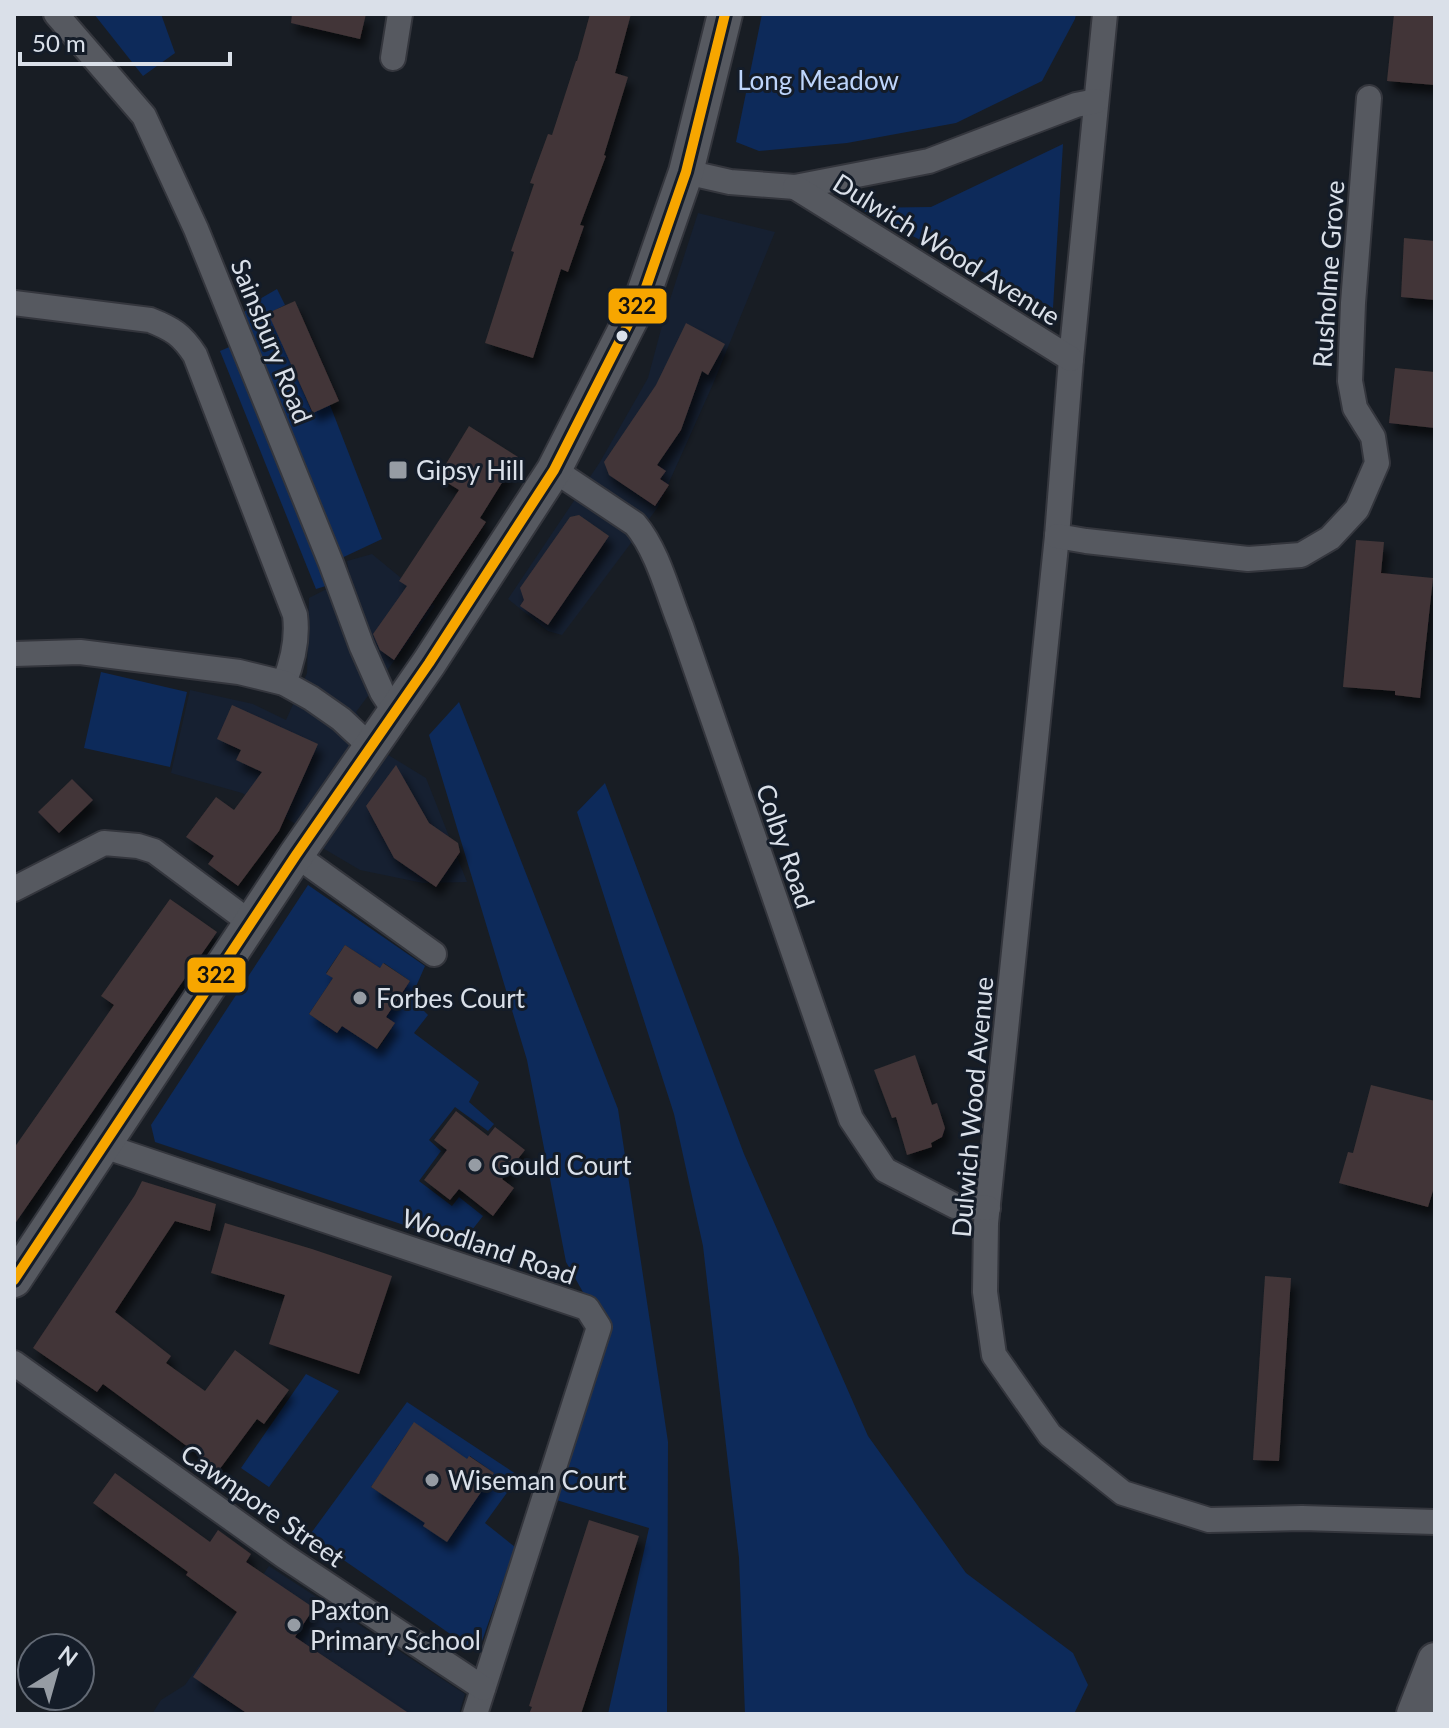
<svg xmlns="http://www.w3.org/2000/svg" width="1449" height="1728" viewBox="0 0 1449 1728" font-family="Lato,sans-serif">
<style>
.built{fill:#162031}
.green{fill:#0d2a5a;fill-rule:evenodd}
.building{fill:#423537;filter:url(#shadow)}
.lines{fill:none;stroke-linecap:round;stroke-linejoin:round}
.street-casing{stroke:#34363d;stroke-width:28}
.secondary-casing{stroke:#34363d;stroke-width:38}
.street{stroke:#565960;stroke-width:24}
.secondary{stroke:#565960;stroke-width:34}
.bus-1-casing{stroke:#141c28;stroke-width:16}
.bus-1{stroke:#f7a600;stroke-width:10}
.bus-dot{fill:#dae0e9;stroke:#141c28;stroke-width:3}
.poi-dot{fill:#969ca4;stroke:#141c28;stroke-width:3}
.labels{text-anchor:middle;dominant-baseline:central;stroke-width:6;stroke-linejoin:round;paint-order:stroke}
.park-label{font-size:26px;fill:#bed5fb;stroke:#141c28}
.street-label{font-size:26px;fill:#dae0e9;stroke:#141c28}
.poi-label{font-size:26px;fill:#dae0e9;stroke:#141c28;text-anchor:start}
.line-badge{stroke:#141c28;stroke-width:3}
.pale-badge-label{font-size:22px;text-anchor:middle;font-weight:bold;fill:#111}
</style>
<defs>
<filter id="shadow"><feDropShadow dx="5" dy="9" stdDeviation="4" flood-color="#0009"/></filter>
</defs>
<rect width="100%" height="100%" fill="#181d24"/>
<g class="built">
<polygon points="698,213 775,232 713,384 658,507 562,635 548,631 508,599 600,462 648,378 664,318"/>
<polygon points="372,554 435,606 356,712 385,753 426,778 467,882 423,883 360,870 321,847 308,831 242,793 171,773 190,690 253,704 286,720 307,673 309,598 350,577 347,561"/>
<polygon points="269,1566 465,1694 459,1714 152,1714 161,1700 185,1685"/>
</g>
<g class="green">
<polygon points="94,14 161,14 175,53 143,76"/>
<polygon points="762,14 1076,14 1075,19 1042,81 956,123 847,143 759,151 736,142"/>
<polygon points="1063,144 1053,308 858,208 931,207"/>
<polygon points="277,289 285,305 269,313 312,412 330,405 382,539 331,563 234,321 258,300"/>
<polygon points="234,345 329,585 316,589 220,351"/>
<polygon points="101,672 187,692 170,767 84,748"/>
<polygon points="459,702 618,1109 668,1442 667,1714 608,1714 649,1528 553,1499 606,1333 566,1262 527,1060 429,735"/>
<polygon points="605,783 744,1154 868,1436 966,1573 1073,1653 1088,1685 1074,1714 745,1714 739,1558 703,1246 674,1114 577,812"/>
<path d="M 308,885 L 425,966 L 411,998 L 428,1015 L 414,1033 L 479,1082 L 469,1102 L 494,1124 L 488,1131 L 455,1107 L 429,1140 L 441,1151 L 419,1181 L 452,1206 L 459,1197 L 483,1216 L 461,1244 L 155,1142 L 151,1125 ZM 345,945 L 380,968 L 384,963 L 410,981 L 386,1017 L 395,1023 L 378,1049 L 342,1026 L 337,1033 L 309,1014 L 333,978 L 326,973 Z"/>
<polygon points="306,1374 339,1391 269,1487 241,1468"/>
<path d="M 407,1402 L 519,1476 L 485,1523 L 515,1547 L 482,1641 L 469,1647 L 309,1536 ZM 414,1423 L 465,1462 L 470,1456 L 494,1473 L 449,1506 L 464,1517 L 447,1542 L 407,1488 L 395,1503 L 371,1487 L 388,1462 L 412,1462 L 395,1450 Z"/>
</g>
<g class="building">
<polygon points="292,14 366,14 360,39 291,23"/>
<polygon points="590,14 631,14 615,73 628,77 604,155 606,156 580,225 584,226 568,272 561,269 533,358 485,343 514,252 511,251 534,184 530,183 548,134 552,135 576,61 577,61"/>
<polygon points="1394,14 1435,14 1435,85 1387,81"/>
<polygon points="1404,238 1435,241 1435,300 1401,297"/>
<polygon points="295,301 339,401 313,413 268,313"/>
<polygon points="686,323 725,344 708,375 702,371 681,430 657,465 666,471 660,479 669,485 655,506 609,475 604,462 656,385"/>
<polygon points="1395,368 1435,372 1435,428 1389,423"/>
<polygon points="469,426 518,457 480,518 486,522 394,660 380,650 373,634 407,586 399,581 459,490 438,477"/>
<polygon points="579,515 609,536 548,625 520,606 524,600 520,588 570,517"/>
<polygon points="1356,540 1384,542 1381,573 1433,578 1420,698 1395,695 1395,691 1343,687"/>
<polygon points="232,705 318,744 279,831 238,886 208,864 214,856 186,837 216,797 234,810 262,772 236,760 241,750 217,739"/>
<polygon points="396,765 429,823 458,843 460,852 436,887 394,858 366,806"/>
<polygon points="72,779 93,800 59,833 38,812"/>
<polygon points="170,899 217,932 14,1225 14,1148 114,1005 101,996"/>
<polygon points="345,945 380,968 383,963 410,981 386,1017 395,1023 377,1049 342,1026 337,1033 309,1014 333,978 326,974"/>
<polygon points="915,1055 932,1105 937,1103 945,1128 942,1137 931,1143 932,1147 907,1155 896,1117 892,1118 874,1070"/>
<polygon points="1371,1085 1435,1101 1435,1184 1428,1207 1339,1183 1348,1152 1353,1153"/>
<polygon points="456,1111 488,1136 495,1127 525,1150 502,1179 514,1188 493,1216 459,1189 450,1200 424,1180 447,1150 434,1140"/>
<polygon points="142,1181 216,1204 210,1231 175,1221 115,1312 171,1356 166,1363 205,1391 235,1350 289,1390 264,1424 257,1419 219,1470 103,1384 97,1392 33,1348 135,1195"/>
<polygon points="225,1223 312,1249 392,1276 359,1374 269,1344 285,1295 211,1273"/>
<polygon points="1265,1276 1291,1278 1279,1461 1253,1460"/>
<polygon points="414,1422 467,1459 469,1456 494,1473 447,1542 423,1526 425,1523 371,1487"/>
<polygon points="115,1473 210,1542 218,1530 251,1554 246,1562 314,1608 295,1637 410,1714 248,1714 193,1677 237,1612 186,1575 188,1572 93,1503"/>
<polygon points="589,1520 639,1536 581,1714 529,1714 532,1707 529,1706"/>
</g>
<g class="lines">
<g class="street-casing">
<g id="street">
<polyline points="56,14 144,116 196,229 331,563 362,647 382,692 395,712"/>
<polyline points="1105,14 1071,359 1057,536 986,1223 985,1292 994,1355 1050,1435 1123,1493 1209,1520 1302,1518 1435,1522"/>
<polyline points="393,58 400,14"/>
<polyline points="686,172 730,182 795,187 929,161 1076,105 1096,101"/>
<polyline points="795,187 1071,359"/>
<path d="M 14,303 L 150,320 C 173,329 182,335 195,355 L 295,615 C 298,639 293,661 284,683"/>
<path d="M 554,470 L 635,524 C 658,551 668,594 681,626 L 851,1119 L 885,1170 L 955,1206 L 988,1208"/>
<polyline points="1057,536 1086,541 1248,559 1301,555 1330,538 1357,509 1377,463 1373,437 1355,408 1350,381 1353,303 1369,98"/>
<polyline points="14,654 80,652 239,672 284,683 311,698 341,719 372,748"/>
<polyline points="296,855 434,954"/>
<polyline points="14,889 104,843 138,846 154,851 252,924"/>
<polyline points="104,1146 587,1308 599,1327 475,1714"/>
<polyline points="14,1363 284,1556 483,1688"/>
</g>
</g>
<g class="secondary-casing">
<g id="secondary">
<polyline points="14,1280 296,855 429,663 554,470 644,293 686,172 725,14"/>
<polyline points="1414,1714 1435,1660"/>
</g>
</g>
<use href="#street" class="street"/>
<use href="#secondary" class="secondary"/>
<g class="bus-1-casing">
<polyline id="bus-1" points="14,1280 296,855 429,663 554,470 644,293 686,172 725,14"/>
</g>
<use href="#bus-1" class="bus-1"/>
</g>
<circle class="bus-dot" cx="622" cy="336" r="7"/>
<g class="poi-dot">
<rect x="388" y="460" width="20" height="20" rx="4"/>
<circle cx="360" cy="998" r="8"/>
<circle cx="475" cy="1165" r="8"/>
<circle cx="432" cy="1480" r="8"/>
<circle cx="294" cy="1625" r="8"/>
</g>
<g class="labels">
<g class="park-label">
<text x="818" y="80">Long Meadow</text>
</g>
<g class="street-label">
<text transform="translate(947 249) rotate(32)">Dulwich Wood Avenue</text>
<text transform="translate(1328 274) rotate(-86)">Rusholme Grove</text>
<text transform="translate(272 341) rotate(68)">Sainsbury Road</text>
<text transform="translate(786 846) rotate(71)">Colby Road</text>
<text transform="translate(972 1107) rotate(-85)">Dulwich Wood Avenue</text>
<text transform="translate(489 1246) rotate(19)">Woodland Road</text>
<text transform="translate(263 1505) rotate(35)">Cawnpore Street</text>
</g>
<g class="poi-label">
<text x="416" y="470">Gipsy Hill</text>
<text x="376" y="998">Forbes Court</text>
<text x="491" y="1165">Gould Court</text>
<text x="448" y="1480">Wiseman Court</text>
<text x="310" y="1610">Paxton<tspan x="310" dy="30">Primary School</tspan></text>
</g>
</g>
<g class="line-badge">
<rect x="607" y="287" width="61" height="38" rx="8" fill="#f7a600"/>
<rect x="186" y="956" width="61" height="38" rx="8" fill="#f7a600"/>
</g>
<g class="pale-badge-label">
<text x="637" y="314">322</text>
<text x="216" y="983">322</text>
</g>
<rect width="1449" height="1728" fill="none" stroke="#dae0e9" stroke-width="32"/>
<g transform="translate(56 1672) rotate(37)"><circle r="38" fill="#141c28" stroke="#636a75" stroke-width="2"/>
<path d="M0-6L14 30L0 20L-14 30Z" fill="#969ca4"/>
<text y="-12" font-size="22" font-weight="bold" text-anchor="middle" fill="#dae0e9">N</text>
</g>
<path d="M20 52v12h210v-12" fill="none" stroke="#dae0e9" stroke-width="4"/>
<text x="32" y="52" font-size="24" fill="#dae0e9" stroke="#141c28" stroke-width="6" paint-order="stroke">50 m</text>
</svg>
